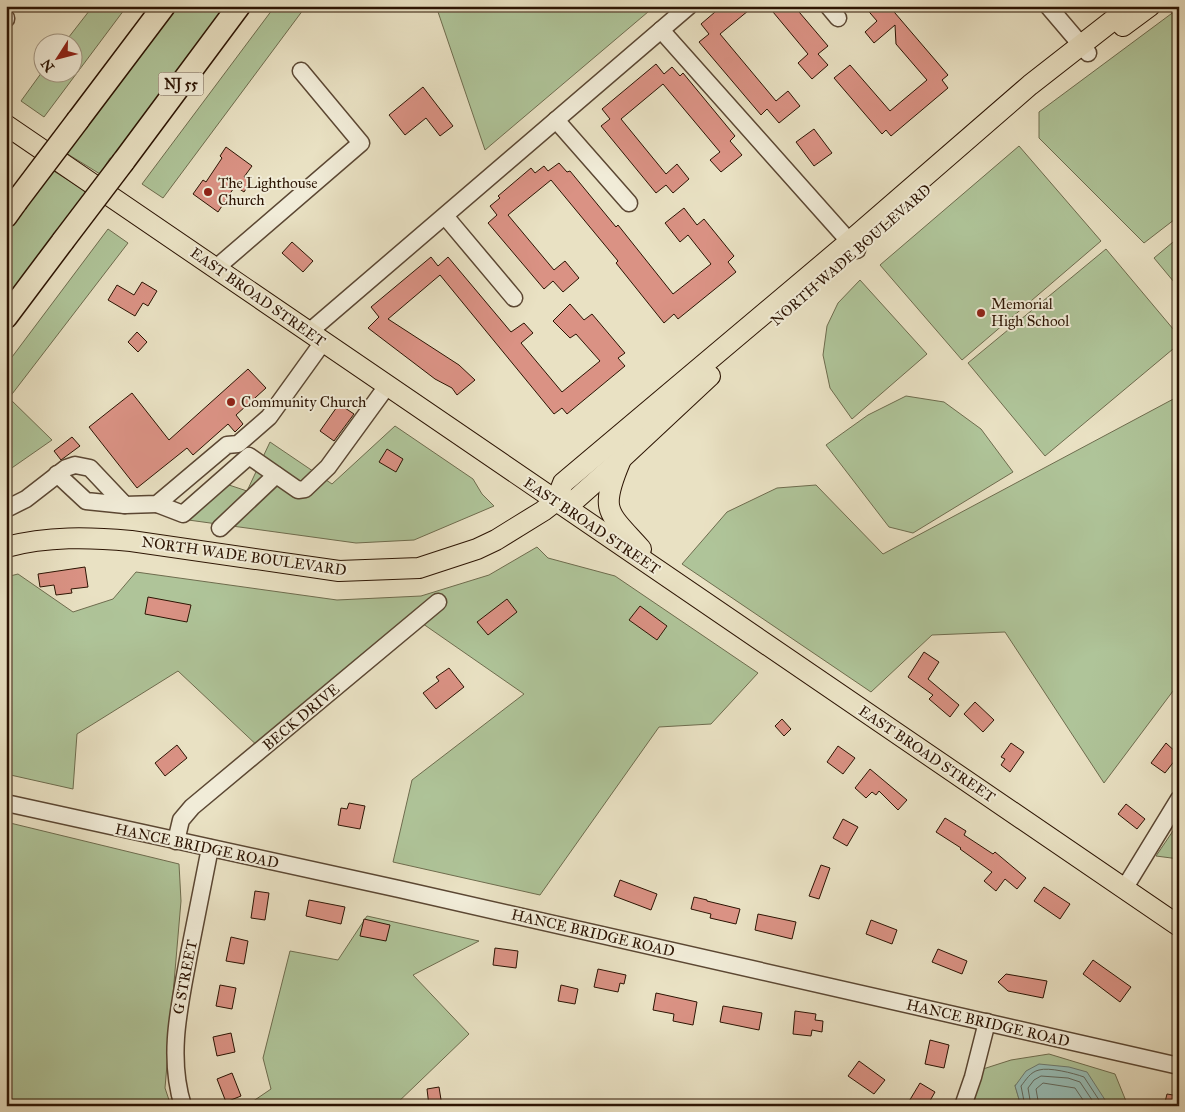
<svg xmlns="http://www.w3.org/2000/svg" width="1185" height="1112" viewBox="0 0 1185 1112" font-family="'IM FELL Great Primer',serif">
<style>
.green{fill:#afc499;stroke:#6e6c4e}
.water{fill:#97bdb6;stroke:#6c796e}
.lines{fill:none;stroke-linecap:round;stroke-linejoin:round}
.shore{stroke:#62685c;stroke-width:1}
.building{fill:#da9284;stroke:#2c1403}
.minor-casing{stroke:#5b4733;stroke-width:19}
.major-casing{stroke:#2c1403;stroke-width:22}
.highway-casing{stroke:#2c1403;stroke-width:25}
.minor{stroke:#f1ecd8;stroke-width:16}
.major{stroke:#e9e1c3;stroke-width:20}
.highway{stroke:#e9e1c3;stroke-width:22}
.highway-bridge-casing{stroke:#2c1403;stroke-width:25;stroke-linecap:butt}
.highway-bridge{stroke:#e9e1c3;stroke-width:22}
.poi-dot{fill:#8f2418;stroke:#f1ecd8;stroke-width:2}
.labels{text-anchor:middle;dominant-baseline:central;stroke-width:4;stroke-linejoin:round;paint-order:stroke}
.shield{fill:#f1ecd8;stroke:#675543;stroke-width:1}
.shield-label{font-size:14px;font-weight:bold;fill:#2c1403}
.poi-label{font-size:15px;fill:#2c1403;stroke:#f1ecd8;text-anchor:start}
.street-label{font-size:15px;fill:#2c1403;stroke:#f1ecd8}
</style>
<rect width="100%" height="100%" fill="#e9e1c3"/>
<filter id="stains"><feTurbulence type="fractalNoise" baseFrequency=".004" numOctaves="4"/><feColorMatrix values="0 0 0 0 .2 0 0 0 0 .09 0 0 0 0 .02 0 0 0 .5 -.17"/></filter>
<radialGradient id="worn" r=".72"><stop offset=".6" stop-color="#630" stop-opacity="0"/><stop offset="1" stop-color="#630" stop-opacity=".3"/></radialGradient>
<g class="green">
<polygon points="93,6 127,6 44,117 21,101 42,72 72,72 72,42 65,42"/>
<polygon points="171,6 231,6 117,157 110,158 100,174 66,153"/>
<polygon points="275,6 306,6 163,198 142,184"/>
<polygon points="436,6 655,6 485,150"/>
<polygon points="1179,8 1179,216 1144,243 1039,138 1039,112"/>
<polygon points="1019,146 1101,241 962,360 880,265"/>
<polygon points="52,170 87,192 6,301 6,232"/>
<polygon points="108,229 128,243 9,398 52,440 6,472 6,365"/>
<polygon points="1179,237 1179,288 1154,258"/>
<polygon points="1106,249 1179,336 1179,344 1045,456 968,363"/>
<polygon points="860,280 927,354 852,419 830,388 823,355 827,326 838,303"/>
<polygon points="906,396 944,402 981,429 1013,472 913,533 889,527 826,445 868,415"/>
<polygon points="1179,396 1179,683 1104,783 1005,632 932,635 871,692 682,564 727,512 777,488 816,485 883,554"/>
<polygon points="395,426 473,479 482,494 494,506 414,540 356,543 181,519 223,483 247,491 270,442 332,484"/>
<polygon points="537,547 548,558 615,576 758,673 711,724 659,727 540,895 393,862 412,780 524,694 416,619 262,750 178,671 77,734 73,789 6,774 6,577 18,574 73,612 113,599 136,572 337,600 421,596 489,575"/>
<polygon points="6,822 179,864 181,901 165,1088 171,1106 6,1106"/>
<polygon points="1179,822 1179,859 1156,856"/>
<polygon points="367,916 479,941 413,975 469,1034 394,1106 246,1106 271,1089 263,1058 290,951 338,960"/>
<polygon points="1049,1054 1115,1074 1128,1106 1109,1106 1106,1101 1015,1085 1021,1106 972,1106 983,1069 1011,1060"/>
</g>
<polygon class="water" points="1039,1064 1069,1067 1087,1072 1109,1106 1021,1106 1015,1086 1026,1071"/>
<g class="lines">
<g class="shore">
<path d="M 1025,1106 L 1021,1086 C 1026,1080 1030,1072 1039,1070 C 1049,1067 1073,1073 1084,1077 L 1103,1106"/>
<polyline points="1031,1106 1028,1088 1034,1080 1041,1076 1068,1078 1080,1082 1096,1106"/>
<polyline points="1039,1106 1036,1089 1043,1083 1075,1088 1087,1106"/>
</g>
</g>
<g class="building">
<polygon points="722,6 754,6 720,34 776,101 788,91 800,106 779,123 767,109 761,115 699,42 709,34 701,24"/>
<polygon points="768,6 794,6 828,46 818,54 828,65 812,79 798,63 808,54"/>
<polygon points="864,6 889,6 948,75 942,80 948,88 891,136 886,130 882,134 834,78 850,65 890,111 927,80 896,44 895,25 874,43 865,32 877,21"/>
<polygon points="656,64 664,74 672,67 680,76 683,73 735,136 730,141 742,155 721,172 710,160 720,152 663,84 621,119 666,174 677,164 689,179 673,193 666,185 656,193 601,126 610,119 602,109"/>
<polygon points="423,87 453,126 440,136 426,118 405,135 389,115"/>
<polygon points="814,129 832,153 814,166 796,142"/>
<polygon points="226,147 252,166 244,177 251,181 244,192 235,186 218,212 193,194 203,180 206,182 222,158 220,156"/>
<polygon points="559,163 567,172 570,171 616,227 618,225 673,294 711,264 688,235 680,242 665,223 684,208 697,225 704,219 734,256 728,262 736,272 678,319 674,314 664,323 616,263 618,261 551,180 508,215 554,270 565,261 579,278 563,292 553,281 544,289 488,223 497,215 490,206 500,198 498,196 531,168 535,173 544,166 548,171"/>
<polygon points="292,242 313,261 303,272 282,253"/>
<polygon points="431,257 438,266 448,257 511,332 524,323 533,333 521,343 562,392 600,361 576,334 570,338 553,321 570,304 584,320 592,314 625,353 618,358 625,366 567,414 562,408 554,414 440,275 388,319 459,365 475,380 457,395 452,388 435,379 368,328 379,317 371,307"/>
<polygon points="142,282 157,291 148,306 143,303 135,316 108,300 117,285 134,295"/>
<polygon points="137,332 147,342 138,352 128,342"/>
<polygon points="248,369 266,388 236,415 243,424 235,432 228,424 193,455 187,448 137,488 89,427 132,393 169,440"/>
<polygon points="339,404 354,414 334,441 320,431"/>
<polygon points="72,437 80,446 61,460 54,451"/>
<polygon points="387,449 403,459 396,472 379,462"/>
<polygon points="85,567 88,587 71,589 72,593 56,595 54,585 40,587 38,574"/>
<polygon points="148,597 191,605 187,622 145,614"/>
<polygon points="507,599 517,612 488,635 477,622"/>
<polygon points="640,606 667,626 657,640 629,620"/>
<polygon points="924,652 939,662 928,679 959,705 950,717 929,699 933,695 908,677"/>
<polygon points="449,668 464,687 436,709 423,693 439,681 436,677"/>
<polygon points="975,702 994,720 983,732 964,714"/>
<polygon points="782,719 791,729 784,736 775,726"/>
<polygon points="1011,743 1024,752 1010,772 1001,765 1005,759 1001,757"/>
<polygon points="1166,743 1179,755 1165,773 1151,763"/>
<polygon points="177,745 187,758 165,776 155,763"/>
<polygon points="838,746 855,758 843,774 827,762"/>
<polygon points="870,769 907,800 898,810 879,791 876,795 872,792 866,798 855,788"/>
<polygon points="349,803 365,806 360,829 338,825 341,808 347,809"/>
<polygon points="1126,804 1145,819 1137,829 1118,814"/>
<polygon points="945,818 966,831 964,835 993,854 995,852 1026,878 1017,889 1005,879 996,891 984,881 992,872 960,849 961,848 936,832"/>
<polygon points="843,819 858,827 847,846 833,838"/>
<polygon points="821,865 830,868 819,899 809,896"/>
<polygon points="620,880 657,894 651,910 614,896"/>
<polygon points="1044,887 1070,904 1060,919 1034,901"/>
<polygon points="255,891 269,893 265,920 251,918"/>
<polygon points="694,897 707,900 707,901 740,909 736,924 710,918 711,914 691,909"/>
<polygon points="309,900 345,907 341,924 306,916"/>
<polygon points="758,914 796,922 792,939 755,930"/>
<polygon points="364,919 390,925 386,941 360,936"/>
<polygon points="871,920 897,930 892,944 866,934"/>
<polygon points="231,937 248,941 244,964 226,961"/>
<polygon points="495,948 518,951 516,968 493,965"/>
<polygon points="938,949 967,961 962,974 932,962"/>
<polygon points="1093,960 1131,987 1120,1002 1083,974"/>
<polygon points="598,969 626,975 624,984 620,983 618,992 594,987"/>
<polygon points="1006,974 1047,981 1043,998 1008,991 998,982"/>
<polygon points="220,985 236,988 232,1009 216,1006"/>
<polygon points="561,985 578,989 575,1004 558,1001"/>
<polygon points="656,993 697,1002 693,1025 673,1021 674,1014 653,1010"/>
<polygon points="723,1006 762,1013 759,1030 720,1022"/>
<polygon points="795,1011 816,1014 815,1020 823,1021 822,1032 812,1030 811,1036 793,1034"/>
<polygon points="231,1033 235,1052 217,1056 213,1037"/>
<polygon points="930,1040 949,1045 944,1068 925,1064"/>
<polygon points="859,1061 885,1080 874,1094 848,1076"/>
<polygon points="232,1073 241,1096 226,1102 217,1079"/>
<polygon points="920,1083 935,1092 927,1106 914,1106 908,1103"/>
<polygon points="439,1087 442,1106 429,1106 427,1089"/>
<polygon points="1167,1094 1179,1096 1179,1106 1164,1106"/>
</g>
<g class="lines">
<g class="minor-casing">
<g id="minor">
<polyline points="828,6 838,18"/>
<polyline points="1048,6 1088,53"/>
<polyline points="6,18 6,19"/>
<polyline points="661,30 857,250"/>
<polyline points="556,120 629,203"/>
<polyline points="445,216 514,298"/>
<polyline points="216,268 361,143 301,71"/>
<polyline points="309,332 689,6"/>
<polyline points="57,474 86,501 125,505"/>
<polyline points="157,504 183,514 249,456 298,490 305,489 328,467 387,386"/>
<polyline points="6,509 26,499 66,468 75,465 90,468 125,505 157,504 227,445 238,444 269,417 323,342"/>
<polyline points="220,528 276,475"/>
<polyline points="6,803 399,889 1179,1066"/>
<polyline points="176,841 181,820 192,807 438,602"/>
<polyline points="1124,889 1179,799"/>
<path d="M 183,1106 C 167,1055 180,1004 189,954 C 196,919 203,884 210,848"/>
<polyline points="963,1106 973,1077 987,1022"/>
</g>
</g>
<g class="major-casing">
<g id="major">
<polyline points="1123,26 1150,6"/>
<polyline points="6,125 1179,926"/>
<path d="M 620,462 C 599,512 608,512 641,549"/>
<polyline points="556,501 575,500 620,460 710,376"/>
<path d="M 6,547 C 48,536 89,537 131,541 L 339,571 L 419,568 L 477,549 L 496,540 L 543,511 L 556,501 L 563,483 L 849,242 L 1030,85 L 1131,6"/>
</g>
</g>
<g class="highway-casing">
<g id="highway">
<polyline points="78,120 164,6"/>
<polyline points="123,162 239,6"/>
<polyline points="6,216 16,202"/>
<polyline points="6,317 63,241"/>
</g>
</g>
<use href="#minor" class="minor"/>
<use href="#major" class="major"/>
<use href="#highway" class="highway"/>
<g class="highway-bridge-casing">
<g id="highway-bridge">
<polyline points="16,202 78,120"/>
<polyline points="63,241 123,162"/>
</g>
</g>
<use href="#highway-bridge" class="highway-bridge"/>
</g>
<g class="poi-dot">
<circle cx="208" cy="192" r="5"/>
<circle cx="981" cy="313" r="5"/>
<circle cx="231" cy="402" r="5"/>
</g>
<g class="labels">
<rect class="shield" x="158.5" y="72.5" width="45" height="23" rx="4"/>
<g class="shield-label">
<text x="181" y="84">NJ 55</text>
</g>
<g class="poi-label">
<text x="218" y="183">The Lighthouse<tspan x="218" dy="17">Church</tspan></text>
<text x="991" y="304">Memorial<tspan x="991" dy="17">High School</tspan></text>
<text x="241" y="402">Community Church</text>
</g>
<g class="street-label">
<text transform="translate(851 255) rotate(-41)">NORTH WADE BOULEVARD</text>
<text transform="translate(258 297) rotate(35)">EAST BROAD STREET</text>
<text transform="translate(592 526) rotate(34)">EAST BROAD STREET</text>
<text transform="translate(244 556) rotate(8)">NORTH WADE BOULEVARD</text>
<text transform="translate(301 717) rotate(-40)">BECK DRIVE</text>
<text transform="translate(927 754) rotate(34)">EAST BROAD STREET</text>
<text transform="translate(197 846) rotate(12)">HANCE BRIDGE ROAD</text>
<text transform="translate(593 933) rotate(13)">HANCE BRIDGE ROAD</text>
<text transform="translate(185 977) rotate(-79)">G STREET</text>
<text transform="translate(988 1023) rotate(13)">HANCE BRIDGE ROAD</text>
</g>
</g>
<rect width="1185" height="1112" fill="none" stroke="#e9e1c3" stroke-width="25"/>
<rect x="8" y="8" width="1170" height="1097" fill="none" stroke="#2c1403" stroke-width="2.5"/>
<rect x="12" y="12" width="1160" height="1087" fill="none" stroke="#2c1403"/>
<g transform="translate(58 58) rotate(234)"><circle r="24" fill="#f1ecd8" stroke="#a29683"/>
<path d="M0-4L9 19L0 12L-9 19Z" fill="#8f2418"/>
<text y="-8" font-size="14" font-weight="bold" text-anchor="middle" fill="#2c1403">N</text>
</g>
<rect width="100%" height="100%" filter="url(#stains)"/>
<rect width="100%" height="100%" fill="url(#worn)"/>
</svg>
